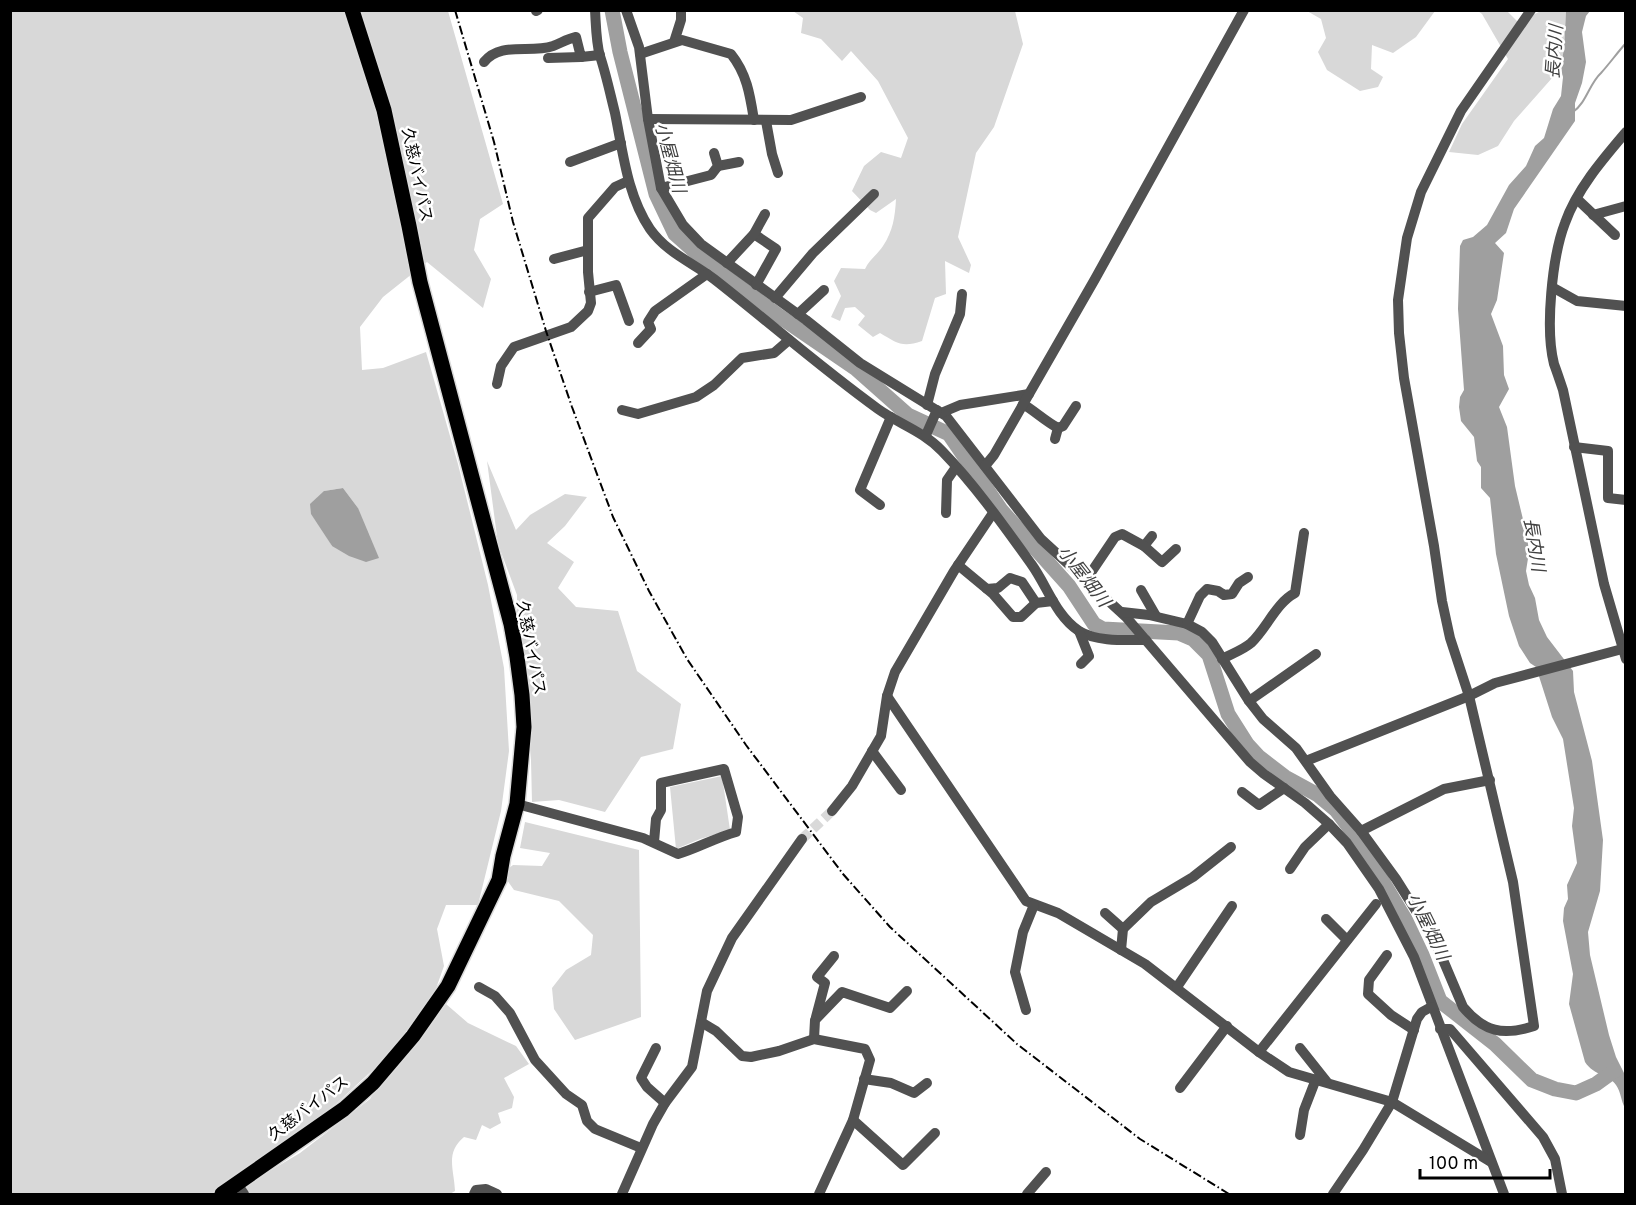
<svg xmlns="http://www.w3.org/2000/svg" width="1636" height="1205" viewBox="0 0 1636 1205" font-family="Overpass,'Noto Sans JP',sans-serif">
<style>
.green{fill:#d8d8d8;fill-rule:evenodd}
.water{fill:#9f9f9f}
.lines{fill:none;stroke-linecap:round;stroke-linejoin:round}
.stream{stroke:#9f9f9f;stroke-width:2}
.river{stroke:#9f9f9f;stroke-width:15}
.minor-tunnel{stroke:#d9d9d9;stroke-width:10;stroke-dasharray:10 5;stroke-linecap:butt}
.highway-casing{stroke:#dbdbdb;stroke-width:18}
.minor{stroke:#515151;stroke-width:10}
.highway{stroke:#000;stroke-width:15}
.rail{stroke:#000;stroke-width:2;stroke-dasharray:9 3 1.5 3;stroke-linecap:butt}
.labels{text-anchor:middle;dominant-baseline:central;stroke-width:5;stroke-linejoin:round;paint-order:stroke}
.street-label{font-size:16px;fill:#000;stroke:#fff}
.water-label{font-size:18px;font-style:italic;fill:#404040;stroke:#fff}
</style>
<rect width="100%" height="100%" fill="#fff"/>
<g class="green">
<path d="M 10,11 L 448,11 L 503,204 L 480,219 L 474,250 L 491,279 L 483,308 L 427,262 L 383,297 L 360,327 L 362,370 L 383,368 L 426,352 L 458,464 L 488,585 L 504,668 L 509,751 L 501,811 L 478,905 L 446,905 L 437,929 L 444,966 L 434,994 L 391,1053 L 337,1103 L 243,1172 L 218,1194 L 11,1194 ZM 343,488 L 358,508 L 332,546 L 324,532 L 324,491 Z"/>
<path d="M 793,11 L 1015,11 L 1023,44 L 994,127 L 976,153 L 958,237 L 971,265 L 969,273 L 945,261 L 946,294 L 935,298 L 922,341 C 902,348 897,343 880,333 L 873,337 L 858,325 L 865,316 L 855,307 L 845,308 L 840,321 L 831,317 L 841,296 L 834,281 L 841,268 L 865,269 C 869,260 877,255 883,246 C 893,231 895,217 896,199 L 876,213 L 870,210 L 852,191 L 864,166 L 881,152 L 901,158 L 908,138 L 878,81 L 851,51 L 842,61 L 821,39 L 801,33 L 803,18 Z"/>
<polygon points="1307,11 1435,11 1416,37 1393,53 1372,45 1371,69 1383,77 1378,87 1360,91 1327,70 1318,52 1326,38 1321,19"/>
<polygon points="1478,11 1507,11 1518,22 1541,11 1566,11 1564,49 1560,69 1514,121 1498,146 1478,155 1449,152 1462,124 1508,59 1482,14"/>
<polygon points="487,461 516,530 530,515 565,494 587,497 565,526 547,543 574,562 558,588 576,607 618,611 637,671 681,704 673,749 641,757 605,812 559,800 532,802 529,677 517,632 517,595 498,544"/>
<polygon points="722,776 730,830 700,839 676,849 670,787"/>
<polygon points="525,822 639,850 641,1017 575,1040 554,1009 552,988 566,970 591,955 593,935 559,901 514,890 502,873 513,865 542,866 550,853 520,848"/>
<path d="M 446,1004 L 468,1023 L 516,1046 L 529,1064 L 504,1078 L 514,1097 L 512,1108 L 498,1113 L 501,1123 L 490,1129 L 482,1125 L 476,1140 L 464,1137 C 445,1153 454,1168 455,1191 L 450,1194 L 235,1194 L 246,1185 L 300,1153 L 370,1099 L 384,1076 L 417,1040 Z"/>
</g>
<g class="water">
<path d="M 1566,11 L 1590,11 L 1586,16 L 1582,32 L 1586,62 L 1582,83 L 1575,103 L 1575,121 L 1514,209 L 1506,233 L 1495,243 L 1504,253 L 1497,300 L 1491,314 L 1503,346 L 1504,375 L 1509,389 L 1499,407 L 1507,427 L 1515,486 L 1527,536 L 1529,552 L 1526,571 L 1529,585 L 1535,598 L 1539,620 L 1547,637 L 1573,671 L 1574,692 L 1592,761 L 1603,840 L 1600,891 L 1588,932 L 1590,955 L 1609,1035 L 1616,1057 L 1625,1075 L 1625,1108 C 1621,1101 1621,1092 1616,1085 C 1610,1075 1594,1076 1585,1062 L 1569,1004 L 1573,974 L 1563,921 L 1564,908 L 1568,899 L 1567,885 L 1577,863 L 1572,826 L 1574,808 L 1563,739 L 1552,717 L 1536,667 L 1530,663 L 1519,646 L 1509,616 L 1496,554 L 1490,498 L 1481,488 L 1481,467 L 1477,461 L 1474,437 L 1461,421 L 1459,407 L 1460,397 L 1464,390 L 1458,309 L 1460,246 L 1463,240 L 1473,237 L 1487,225 L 1509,185 L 1526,166 L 1535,146 L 1544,138 L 1553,109 L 1561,96 L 1563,77 L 1560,69 L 1564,49 Z"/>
<polygon points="343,488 358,508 379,558 366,562 349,556 332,546 311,514 310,504 324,491"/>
</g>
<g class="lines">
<path class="stream" d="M 1573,112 C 1587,102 1589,84 1601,73 C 1610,63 1617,53 1626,43"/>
<polyline class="river" points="612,10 620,52 656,194 675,234 710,265 779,316 855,368 908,415 949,434 1001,510 1069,586 1094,624 1103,629 1179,633 1193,639 1209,655 1228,714 1247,744 1259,757 1285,777 1318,795 1336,810 1355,835 1405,919 1422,955 1440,1001 1495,1044 1532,1080 1555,1089 1576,1093 1596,1084 1614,1071"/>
<polyline class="minor-tunnel" points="802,839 832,811"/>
<g class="highway-casing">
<polyline id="highway" points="222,1194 344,1109 373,1083 413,1036 448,986 499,880 503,856 517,804 524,727 522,695 517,657 511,624 420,282 409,226 384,110 352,10"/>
</g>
<g class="minor">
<path d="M 595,10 C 596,25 596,42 600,56 C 606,74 610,93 615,113 C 623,152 627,195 650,229 C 667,253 692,262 714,279 C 769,322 821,368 878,409 C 899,424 923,431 942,451 C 975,485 1004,526 1032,565 C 1047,586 1056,616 1079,631 C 1097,642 1126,640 1146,640"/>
<polyline points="626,10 639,47 648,119 661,188 683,225 701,244 806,320 860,363 946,416 1041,539 1126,617 1250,762 1264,774 1305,803 1329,824 1347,843 1379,889 1414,957 1504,1194"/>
<polyline points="536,11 538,10"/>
<polyline points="674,42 681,20 681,10"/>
<path d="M 640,54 L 682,40 L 731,54 C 747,74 750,95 754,120"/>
<polyline points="548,58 581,57"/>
<path d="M 484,62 C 501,41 530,54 553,46 C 561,43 567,39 576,37 L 581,57 L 600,55"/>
<polyline points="648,119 791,120 861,97"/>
<polyline points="766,121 772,154 778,173"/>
<path d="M 1626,132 C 1603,159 1577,189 1565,223 C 1552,257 1545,329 1554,364 C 1557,372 1560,381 1563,390 L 1604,584 L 1626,659"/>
<polyline points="570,162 621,143"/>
<polyline points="718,166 739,162"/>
<polyline points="661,188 711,175 718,166 714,153"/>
<polyline points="1577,199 1615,235"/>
<polyline points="1593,215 1626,206"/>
<polyline points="754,234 776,249 756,285"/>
<polyline points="554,259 588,250"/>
<polyline points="727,263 754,234 765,214"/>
<polyline points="1552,287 1577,301 1626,306"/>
<polyline points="589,292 616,285 629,321"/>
<polyline points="775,298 813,253 874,194"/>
<polyline points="798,314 824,290"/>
<polyline points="638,343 651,329 648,322 655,311 707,274"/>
<polyline points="497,384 501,366 514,347 571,327 588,311 591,303 588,272 588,218 615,187 628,181"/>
<path d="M 1023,404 C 1036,412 1045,421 1058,428 L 1055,439"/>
<polyline points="927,405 935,374 960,314 962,294"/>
<polyline points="622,410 638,414 696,397 714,385 742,358 774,353 789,340"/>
<polyline points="941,413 960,405 1029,394"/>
<polyline points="1058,428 1063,426 1076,406"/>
<polyline points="926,435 937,410"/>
<polyline points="1574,447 1608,451 1608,498 1626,500"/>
<polyline points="985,466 994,455 1095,279 1244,10"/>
<polyline points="880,505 860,490 891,417"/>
<polyline points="946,513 947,480 956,467"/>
<polyline points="1144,546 1152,536"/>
<polyline points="958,565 993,594 1013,617 1021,617 1036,603 1053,601"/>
<polyline points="1086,580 1115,537 1122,534 1144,546 1162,562 1176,549"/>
<polyline points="987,589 998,588 1010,578 1022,582 1036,603"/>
<polyline points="1141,590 1156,616"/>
<path d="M 1122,612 L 1149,615 L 1187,624 L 1202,632 L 1212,642 L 1249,701 L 1263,719 L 1296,748 L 1330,796 L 1361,831 L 1396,879 L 1435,941 L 1463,1007 C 1484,1032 1503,1036 1534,1026 L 1513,882 L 1469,696 L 1450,638 L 1442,601 L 1434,546 L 1404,378 L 1399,333 L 1398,300 L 1407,238 L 1421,192 L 1461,111 L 1531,10"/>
<polyline points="1187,624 1200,596 1207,589 1218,591 1224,595 1232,594 1239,583 1248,577"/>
<polyline points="1079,631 1089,656 1081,664"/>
<path d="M 1222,659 C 1231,654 1243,650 1251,643 C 1267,628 1276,603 1295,593 L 1304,533"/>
<polyline points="887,696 1026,901 1058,913 1145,964 1259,1052 1289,1072 1392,1102 1491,1162"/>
<polyline points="1249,701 1316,654"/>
<polyline points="872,751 901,790"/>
<polyline points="1306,761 1469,696 1495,683 1626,648"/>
<polyline points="1242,792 1259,805 1284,788"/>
<path d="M 517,804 L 643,838 L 678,854 C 698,848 715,838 736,832 L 738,817 L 724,769 L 661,783 L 661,810 L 656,819 L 654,842"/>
<polyline points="832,811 852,786 881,736 887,696 895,672 954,571 993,513"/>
<polyline points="1361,831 1444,789 1490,780"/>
<polyline points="1290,869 1305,847 1329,824"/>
<polyline points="1105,913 1123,929"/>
<polyline points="1326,919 1347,940"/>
<polyline points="1121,950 1123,929 1151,902 1193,877 1231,847"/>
<polyline points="1387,955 1369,980 1368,994 1391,1015 1414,1030"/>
<polyline points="479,987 495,996 510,1013 535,1060 566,1094 582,1105 587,1121 595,1129 641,1148"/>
<polyline points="1177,987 1232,906"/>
<polyline points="1026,1010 1015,972 1023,932 1034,905"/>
<polyline points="816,1017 825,983 817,977 834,956"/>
<polyline points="701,1022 716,1031 742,1056 751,1057 779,1051 814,1039 865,1049 870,1060 853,1120 819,1194"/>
<polyline points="1440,1029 1450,1029 1543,1137 1555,1159 1562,1194"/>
<polyline points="814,1039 815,1020 842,992 890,1008 907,991"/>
<polyline points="656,1048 641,1078 647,1087 665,1103"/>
<polyline points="1300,1048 1327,1082"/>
<polyline points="1259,1052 1376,904"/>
<polyline points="864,1079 891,1083 914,1093 927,1083"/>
<polyline points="1180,1088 1227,1026"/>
<polyline points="853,1120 903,1165 935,1133"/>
<polyline points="1300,1135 1304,1110 1316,1079"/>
<polyline points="238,1185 244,1194"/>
<polyline points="474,1194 476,1190 486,1189 497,1194"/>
<polyline points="622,1194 653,1124 665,1103 692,1067 707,991 732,938 802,839"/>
<polyline points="1027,1194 1046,1172"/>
<polyline points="1333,1194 1363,1150 1392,1102 1417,1019 1422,1012 1431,1007"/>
</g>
<use href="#highway" class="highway"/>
<polyline class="rail" points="455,10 494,142 513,222 546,331 572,407 613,517 649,591 687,659 746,745 843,874 890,927 1017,1044 1140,1139 1229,1194"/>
</g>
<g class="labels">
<g class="street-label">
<text transform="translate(416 175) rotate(78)">久慈バイパス</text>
<text transform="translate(530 648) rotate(79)">久慈バイパス</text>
<text transform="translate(309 1109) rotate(-37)">久慈バイパス</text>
</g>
<g class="water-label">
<text transform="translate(1556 52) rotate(-86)">長内川</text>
<text transform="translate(669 158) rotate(75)">小屋畑川</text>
<text transform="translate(1533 545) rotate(81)">長内川</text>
<text transform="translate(1083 577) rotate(52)">小屋畑川</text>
<text transform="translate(1427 927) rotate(64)">小屋畑川</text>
</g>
</g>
<rect width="1636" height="1205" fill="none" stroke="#000000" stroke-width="24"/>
<path d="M1420 1169v9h130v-9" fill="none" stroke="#000000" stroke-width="3"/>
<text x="1429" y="1169" font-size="18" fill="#000000" stroke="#ffffff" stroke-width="4.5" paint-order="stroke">100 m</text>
</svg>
